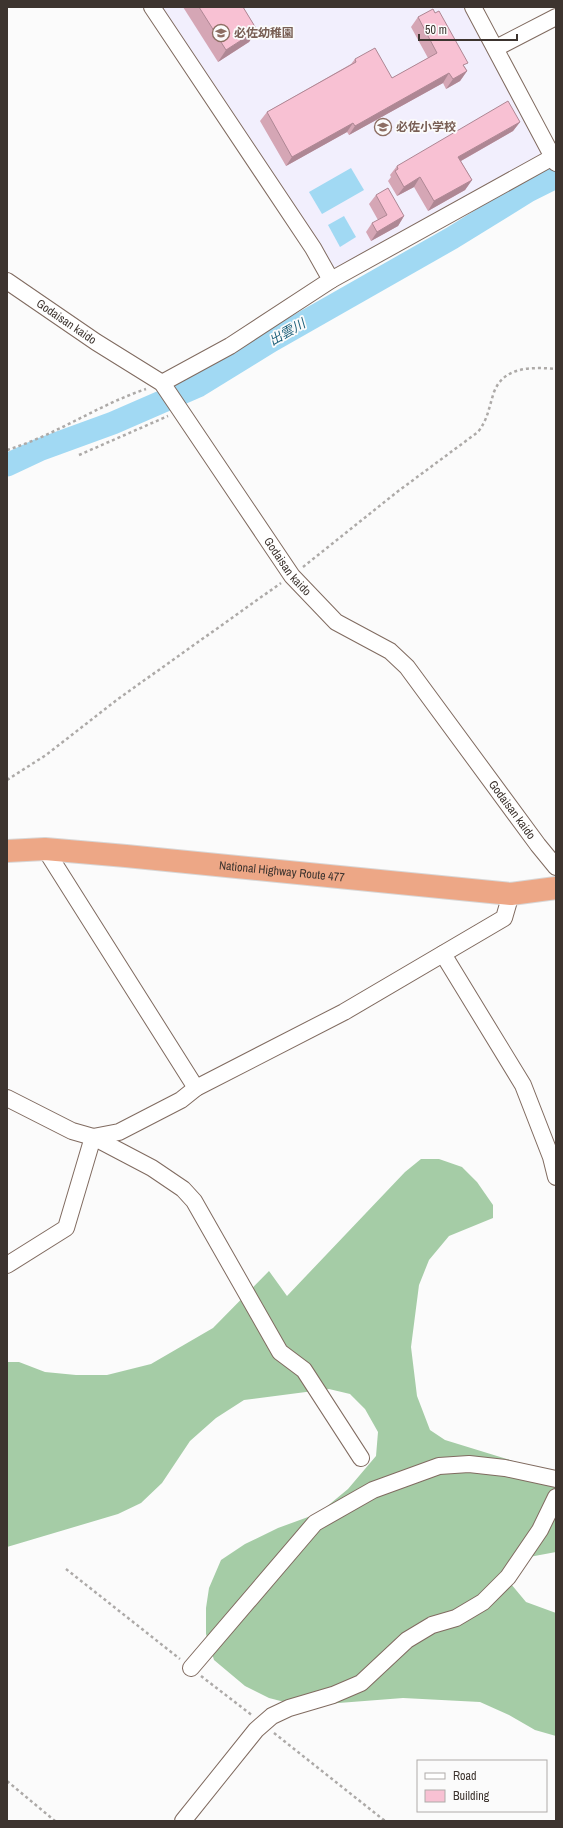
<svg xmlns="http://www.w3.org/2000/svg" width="563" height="1828" viewBox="0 0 563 1828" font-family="'Archivo Narrow','Noto Sans JP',sans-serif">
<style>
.education{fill:#f2effd}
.forest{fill:#a5cca6}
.water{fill:#a1d9f3}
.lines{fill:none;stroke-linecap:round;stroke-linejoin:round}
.river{stroke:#a1d9f3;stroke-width:23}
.minor-casing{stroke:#806b60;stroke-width:18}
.highway-casing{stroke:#d8d6d5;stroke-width:24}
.path{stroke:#adaaa8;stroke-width:2.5;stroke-dasharray:3 3;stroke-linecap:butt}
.minor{stroke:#fff;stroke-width:16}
.highway{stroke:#eda786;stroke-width:22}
.wall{fill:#d5a6b5}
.shaded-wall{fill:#ae8794}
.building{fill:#f8c1d3;stroke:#ae8794}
.labels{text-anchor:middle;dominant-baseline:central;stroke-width:3.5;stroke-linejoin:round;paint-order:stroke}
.education-label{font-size:12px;font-weight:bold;fill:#785e54;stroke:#fbfbfb;text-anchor:start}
.street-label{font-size:12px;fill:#3d342f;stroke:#fbfbfb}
.water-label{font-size:13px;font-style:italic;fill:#1b5f79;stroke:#fbfbfb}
</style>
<rect width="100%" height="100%" fill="#fbfbfb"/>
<polygon class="education" points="158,7 463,7 544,153 544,157 332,271"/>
<polygon class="forest" points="421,1159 439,1159 462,1167 477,1182 493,1205 493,1218 449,1236 429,1260 419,1285 411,1347 417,1396 430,1430 445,1440 536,1468 556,1476 556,1552 513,1560 511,1584 526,1602 556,1613 556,1736 535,1730 509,1715 480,1702 403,1698 300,1706 269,1698 245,1686 214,1660 206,1634 206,1608 209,1588 221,1560 245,1544 278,1528 319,1513 348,1489 376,1456 378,1432 365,1409 350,1394 329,1389 244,1400 216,1418 190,1441 162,1483 141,1503 118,1514 7,1547 7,1362 19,1362 45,1372 76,1375 107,1375 151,1364 213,1328 269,1271 287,1296 405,1172"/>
<g class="water">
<polygon points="351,168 364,190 322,214 309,192"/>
<polygon points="344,216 356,237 340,247 328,225"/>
</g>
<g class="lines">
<polyline class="river" points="7,465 39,450 113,423 198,386 271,341 452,238 528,191 556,177"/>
<g class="minor-casing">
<g id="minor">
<polyline points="152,7 313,248 331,280 230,346 162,383"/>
<polyline points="473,7 556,163"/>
<polyline points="496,48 556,17"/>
<polyline points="331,280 553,157"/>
<path id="s1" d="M 7,281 L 96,342 L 162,383 L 292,576 L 336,622 L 390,651 L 407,667 L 538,845 L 556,867"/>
<polyline points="45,849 196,1088"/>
<polyline points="443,954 523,1085 551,1157 556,1177"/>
<polyline points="7,1098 72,1131 93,1137 152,1168 183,1189 194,1201 280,1352 304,1370 361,1458"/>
<polyline points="93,1137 119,1132 181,1100 196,1088 344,1012 504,918 511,894"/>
<polyline points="7,1265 66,1228 93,1137"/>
<polyline points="191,1668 315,1523 373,1490 439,1466 469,1464 505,1468 556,1479"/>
<polyline points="183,1821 256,1730 272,1716 289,1708 333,1695 361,1683 407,1640 432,1625 456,1618 483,1602 508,1577 540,1530 556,1497"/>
</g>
</g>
<g class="highway-casing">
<g id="highway">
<path id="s2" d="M 7,851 L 45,849 L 126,856 L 511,894 L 556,888"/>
</g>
</g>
<g class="path">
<path d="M 7,450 C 56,435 98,405 146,389"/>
<polyline points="79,455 168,416"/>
<path d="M 303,567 L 397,492 L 478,432 C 488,419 489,407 494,392 C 504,366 532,367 556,369"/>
<polyline points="7,780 46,755 118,699 281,583"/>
<polyline points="66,1569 180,1659"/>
<polyline points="201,1676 253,1716"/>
<polyline points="274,1733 385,1821"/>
<polyline points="7,1781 55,1821"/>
</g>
<use href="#minor" class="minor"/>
<use href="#highway" class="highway"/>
</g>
<g class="wall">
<polygon points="183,7 243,7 257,30 249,42 218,62"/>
<polygon points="418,17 465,67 467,71 460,81 446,89 443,83 349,135 347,132 286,166 260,121 267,112 351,64 355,59 392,78 428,58 411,27"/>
<polygon points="520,122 513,131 461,161 472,180 465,190 428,211 414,187 397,196 388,181 391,177 390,175 397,166"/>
<polygon points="376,195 404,216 398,226 371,241 366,232 372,223 378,220 369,204"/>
</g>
<g class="shaded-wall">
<polygon points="257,30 249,42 218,62 226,50"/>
<polygon points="467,71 460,81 446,89 453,79"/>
<polygon points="449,73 443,83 349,135 355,126"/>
<polygon points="520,122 513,131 452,166 458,157"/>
<polygon points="353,123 347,132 286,166 292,157"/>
<polygon points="420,177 414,187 397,196 404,187"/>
<polygon points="472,180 465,190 428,211 434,201"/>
<polygon points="404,216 398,226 371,241 377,232"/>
</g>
<g class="building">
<polygon points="199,7 243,7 257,30 226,50"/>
<polygon points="433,9 435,13 439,11 468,63 463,65 467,71 453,79 449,73 355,126 353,123 292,157 267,112 356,62 355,59 375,48 392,78 437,53 418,17"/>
<polygon points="508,101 520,122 458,157 472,180 434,201 420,177 404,187 395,171 398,169 397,166"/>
<polygon points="388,188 404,216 377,232 372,223 387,215 376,195"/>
</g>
<defs>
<g id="school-ring" transform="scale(0.9)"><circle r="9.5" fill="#fbfbfb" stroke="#8d6e63" stroke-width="1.5"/><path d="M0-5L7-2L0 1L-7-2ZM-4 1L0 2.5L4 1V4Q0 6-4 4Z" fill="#8d6e63"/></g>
</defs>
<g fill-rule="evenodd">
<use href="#school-ring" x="221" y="33"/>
<use href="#school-ring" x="383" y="127"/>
</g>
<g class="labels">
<g class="education-label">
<text x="234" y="33">必佐幼稚園</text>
<text x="396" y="127">必佐小学校</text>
</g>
<g class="street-label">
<text stroke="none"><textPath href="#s1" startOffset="72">Godaisan kaido</textPath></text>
<text stroke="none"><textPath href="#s1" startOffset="408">Godaisan kaido</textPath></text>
<text stroke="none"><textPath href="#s1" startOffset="744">Godaisan kaido</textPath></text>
<text stroke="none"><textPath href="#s2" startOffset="276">National Highway Route 477</textPath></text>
</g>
<g class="water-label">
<text transform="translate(287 332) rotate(-30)">出雲川</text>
</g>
</g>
<rect width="563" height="1828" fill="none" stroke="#3d342f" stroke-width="16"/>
<rect x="417" y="1760" width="130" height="52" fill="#fbfbfb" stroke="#afaba9"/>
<rect x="425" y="1773" width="20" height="6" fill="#ffffff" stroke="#afaba9"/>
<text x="453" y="1780" font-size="12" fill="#3d342f">Road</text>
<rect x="425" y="1790" width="20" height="12" fill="#f8c1d3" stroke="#afaba9"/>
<text x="453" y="1800" font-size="12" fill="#3d342f">Building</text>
<path d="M419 34v6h98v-6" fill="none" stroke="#3d342f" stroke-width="2"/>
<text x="425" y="34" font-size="12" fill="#3d342f" stroke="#fbfbfb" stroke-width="3" paint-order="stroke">50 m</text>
</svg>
